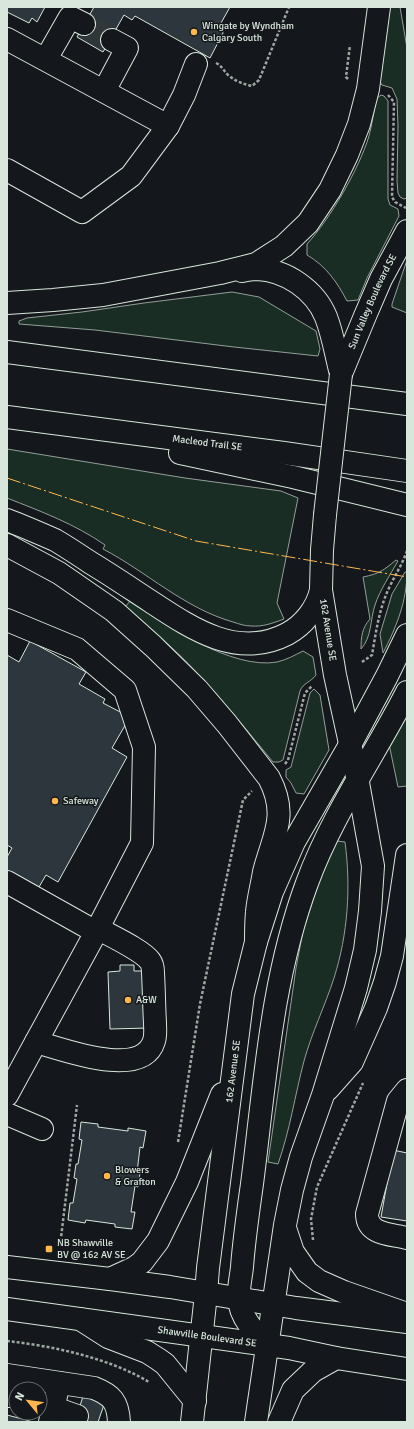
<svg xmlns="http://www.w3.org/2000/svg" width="414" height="1429" viewBox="0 0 414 1429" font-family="Signika,sans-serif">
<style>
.green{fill:#1a2d24;stroke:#939e99}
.building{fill:#2c363c;stroke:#d8e6dc}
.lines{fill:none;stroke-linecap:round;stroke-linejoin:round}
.minor-tunnel{stroke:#313739;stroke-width:22;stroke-dasharray:22 11;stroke-linecap:butt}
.minor-casing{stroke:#d8e6dc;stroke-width:24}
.major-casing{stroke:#d8e6dc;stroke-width:24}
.highway-casing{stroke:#d8e6dc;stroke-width:24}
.path{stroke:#9da8a2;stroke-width:2.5;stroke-dasharray:3 2;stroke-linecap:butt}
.minor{stroke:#14181c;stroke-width:22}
.major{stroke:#14181c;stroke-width:22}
.highway{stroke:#14181c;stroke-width:22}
.major-bridge-casing{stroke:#d8e6dc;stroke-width:24;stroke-linecap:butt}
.major-bridge{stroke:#14181c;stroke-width:22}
.power{stroke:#ffb74d;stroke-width:1;stroke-dasharray:14 3 2 3;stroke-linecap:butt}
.poi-dot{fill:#ffb74d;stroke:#14181c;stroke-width:1.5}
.labels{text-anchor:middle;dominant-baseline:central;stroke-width:3;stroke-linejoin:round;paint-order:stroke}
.poi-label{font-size:10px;fill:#d8e6dc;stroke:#14181c;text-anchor:start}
.street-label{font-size:10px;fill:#d8e6dc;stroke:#14181c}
</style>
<rect width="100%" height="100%" fill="#14181c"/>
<g class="green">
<polygon points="390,7 400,7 407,48 407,198 404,199 400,197 398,193 397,181 398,126 397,99 392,88 382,85 379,80"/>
<path d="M 381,95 L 384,96 L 388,101 L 388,199 L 390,205 L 398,209 L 399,216 L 367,278 L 358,300 L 347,301 C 337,282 326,266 307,255 L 307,244 C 330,219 359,169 369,136 C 372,124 374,112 376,99 Z"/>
<polygon points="407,260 407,313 392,307 392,304"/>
<polygon points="232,292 259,297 316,331 320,349 318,356 234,347 95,330 19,324 19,321 27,318 82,312 144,303"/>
<path d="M 7,449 L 185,478 L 281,491 L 298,498 L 277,603 L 284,619 C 273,623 263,627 251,626 C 245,626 239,624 233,622 C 184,608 147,572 103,549 L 105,545 C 75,524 40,511 7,498 Z"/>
<path d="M 396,560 L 398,561 C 390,575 380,590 375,605 C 370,620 372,637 361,649 C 361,637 362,628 370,619 L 363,577 C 379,574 384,570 396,560 Z"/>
<path d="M 405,572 L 407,572 C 407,601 396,628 383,653 L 380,634 L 392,594 Z"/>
<path d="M 131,600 C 166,626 233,670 277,662 C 286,660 295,655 303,651 L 313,657 L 316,675 C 311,682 303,683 300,691 L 283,760 L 279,762 L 273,762 C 248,732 224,701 197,673 C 175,649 150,628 125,607 Z"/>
<polygon points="314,689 320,695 329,750 304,794 296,793 291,783 286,777 286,770 291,767 310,693"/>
<polygon points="407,709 407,786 398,787 388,739"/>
<path d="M 337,841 L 345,842 C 351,887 348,934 334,978 C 325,1006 312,1032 304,1061 C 295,1095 290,1130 278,1164 L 268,1162 L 296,968 L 303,931 L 324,866 Z"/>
</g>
<g class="building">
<polygon points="7,7 45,7 37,22 32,18 29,23 7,12"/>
<polygon points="94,7 230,7 221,23 223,33 210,58 135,16 132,20 124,15 103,52 77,37"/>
<polygon points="30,641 86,672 79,684 105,699 103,703 124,714 127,722 112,748 127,757 58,882 46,875 39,887 7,870 7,857 12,848 7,845 7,655 19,662"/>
<polygon points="120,965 134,965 134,971 146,971 149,1028 110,1029 108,972 120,971"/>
<polygon points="81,1122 98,1124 98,1127 128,1131 128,1128 146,1131 143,1148 140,1147 137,1173 140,1173 138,1187 135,1186 131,1212 135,1212 132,1229 115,1227 115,1224 86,1220 85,1223 68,1220 70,1203 73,1203 77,1179 74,1178 76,1164 78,1164 82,1140 79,1139"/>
<polygon points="393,1150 407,1153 407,1221 381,1217"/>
<polygon points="84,1393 106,1399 98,1422 75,1422"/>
<polygon points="7,1415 30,1421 29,1422 7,1422"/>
</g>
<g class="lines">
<g class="minor-tunnel">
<polyline points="84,24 112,40"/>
<polyline points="77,1416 94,1422"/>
</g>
<g class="minor-casing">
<g id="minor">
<polyline points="7,39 168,126 131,176 82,212 7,170"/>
<polyline points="46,59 70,17 84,24"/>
<polyline points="104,91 127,48 112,40"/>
<polyline points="168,126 184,95 196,64"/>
<polyline points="7,620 77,649 125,690 144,747 142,843 96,932 7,1095"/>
<polyline points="7,882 96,932"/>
<path d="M 36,1042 C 62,1049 142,1080 154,1041 C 156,1035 155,1028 155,1023 C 154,1006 154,990 153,973 C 153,969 153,965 150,961 C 142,950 111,936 97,928"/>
<path d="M 407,1090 L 398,1101 L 367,1214 C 367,1235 391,1234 407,1238"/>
<polyline points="7,1114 42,1129"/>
<polyline points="7,1267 110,1279 170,1287 296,1308 407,1322"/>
<path id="s1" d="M 7,1309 L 289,1348 L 336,1358 L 407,1369"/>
<path d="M 7,1375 L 94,1388 C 112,1395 118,1402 119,1422"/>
<polyline points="7,1396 16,1396"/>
<polyline points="40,1403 77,1416"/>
<polyline points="50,1422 59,1383"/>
</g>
</g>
<g class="major-casing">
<g id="major">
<path id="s2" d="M 341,374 L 365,316 L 381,279 L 407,231"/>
<polyline points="328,1089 352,1062 376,1008 385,982 392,956 407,855"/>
<polyline points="285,1228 293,1252 307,1272 319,1281 344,1292 407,1314"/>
<polyline points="110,1279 134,1268 142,1262 158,1241 187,1182 222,1094"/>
<polyline points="80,1319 108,1337 147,1352 158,1359 165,1364 195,1401"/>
<path d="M 267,1345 C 255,1333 240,1317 239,1299 C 238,1289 241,1277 242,1267 C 244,1240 248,1212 252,1184 C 265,1083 271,980 307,883 C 332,815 374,756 407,692"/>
<path id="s3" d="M 192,1422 L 206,1294 L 208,1268 L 243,994 L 256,942 L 272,892 L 294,842 L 351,743 L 387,676 L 407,635"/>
<polyline points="256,1422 285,1225 292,1190 301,1157 323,1095 356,988 365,950 370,911 373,866 355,766 335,675 321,590 322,550 325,515"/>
<polyline points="279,1422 293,1390 313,1371 336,1358"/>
</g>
</g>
<g class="highway-casing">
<g id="highway">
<path d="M 242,271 C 247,270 252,269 257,269 C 286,270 315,290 326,317 C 333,335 336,355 341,374"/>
<polyline points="7,303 53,300 103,295 220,273 256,264 284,246 308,223 330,190 347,155 359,124 368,89 379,7"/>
<polyline points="7,352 407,404"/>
<path id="s4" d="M 7,417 L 284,453 L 407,471"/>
<polyline points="180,453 293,477 407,505"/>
<path d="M 7,520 C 23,526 39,533 55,540 C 67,547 79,555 91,563 C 111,575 130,588 150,601 C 191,628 237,660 287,634 C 304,625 317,608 321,590"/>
<path d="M 7,545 L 59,573 L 114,611 L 153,646 L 197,689 L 227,724 L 269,778 C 289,816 273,836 264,872 C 262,885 258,899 257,912 C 256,922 256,932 256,942"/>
</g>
</g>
<g class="path">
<path d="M 216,63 C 222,66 223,70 228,75 C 235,81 243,84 252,86 L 259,80 L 289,7"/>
<polyline points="348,79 346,77 350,45"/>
<polyline points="388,95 394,102 392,197 395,202 406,208"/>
<path d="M 362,662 L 372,655 C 376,632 379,609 389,588 C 395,575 402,565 407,551"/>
<polyline points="285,764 288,760 305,693 312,686"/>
<polyline points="178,1142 200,1004 243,800 252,791"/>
<polyline points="313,1240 311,1219 317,1187 363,1083"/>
<polyline points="60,1246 77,1105"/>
<path d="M 7,1341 C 53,1346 109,1358 149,1382"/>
</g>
<use href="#minor" class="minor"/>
<use href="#major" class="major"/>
<use href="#highway" class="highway"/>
<g class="major-bridge-casing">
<polyline id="major-bridge" points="325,515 341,374"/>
</g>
<use href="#major-bridge" class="major-bridge"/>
<polyline class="power" points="7,478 196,541 407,577"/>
</g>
<g class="poi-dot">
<circle cx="194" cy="32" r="4"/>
<circle cx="55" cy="801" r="4"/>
<circle cx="128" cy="1000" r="4"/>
<circle cx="107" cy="1176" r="4"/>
<rect x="45" y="1245" width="8" height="8" rx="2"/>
</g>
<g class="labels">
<g class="poi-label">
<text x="202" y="26">Wingate by Wyndham<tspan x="202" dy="12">Calgary South</tspan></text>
<text x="63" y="801">Safeway</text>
<text x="136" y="1000">A&amp;W</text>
<text x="115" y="1170">Blowers<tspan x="115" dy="12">&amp; Grafton</tspan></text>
<text x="57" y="1243">NB Shawville<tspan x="57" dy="12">BV @ 162 AV SE</tspan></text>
</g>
<g class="street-label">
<text stroke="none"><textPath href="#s2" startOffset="79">Sun Valley Boulevard SE</textPath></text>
<text stroke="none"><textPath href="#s4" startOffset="202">Macleod Trail SE</textPath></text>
<text transform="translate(328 630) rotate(81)">162 Avenue SE</text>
<text stroke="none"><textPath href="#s3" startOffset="353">162 Avenue SE</textPath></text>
<text stroke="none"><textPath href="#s1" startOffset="202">Shawville Boulevard SE</textPath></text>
</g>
</g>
<rect width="414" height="1429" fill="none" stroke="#d8e6dc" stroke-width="16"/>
<g transform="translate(28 1401) rotate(299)"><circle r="19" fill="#14181c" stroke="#626a69"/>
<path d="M0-3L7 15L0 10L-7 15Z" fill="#ffb74d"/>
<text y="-6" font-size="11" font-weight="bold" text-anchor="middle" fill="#d8e6dc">N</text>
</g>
</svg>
